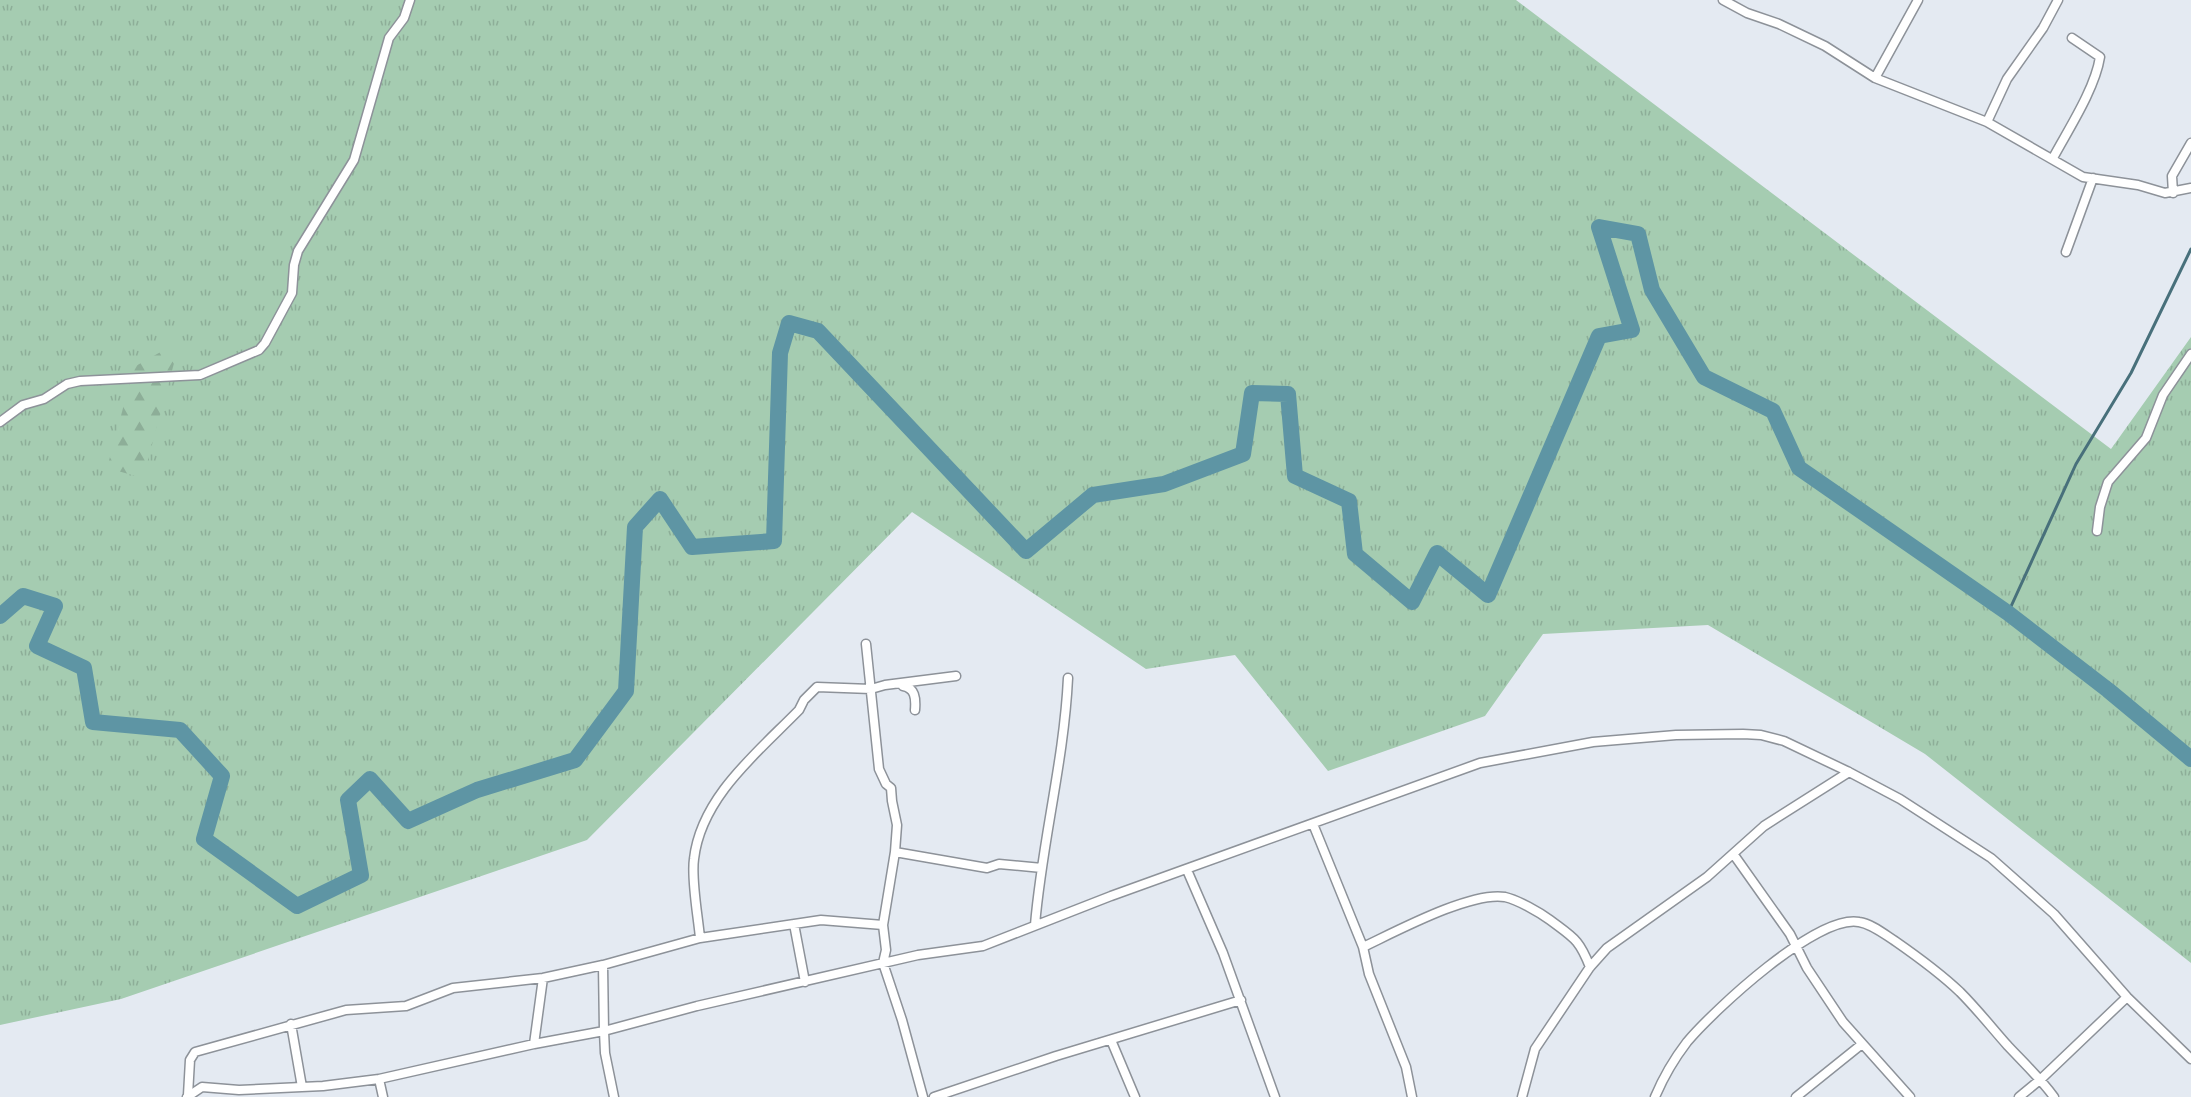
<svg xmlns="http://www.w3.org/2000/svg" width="2191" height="1097" font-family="Karla,sans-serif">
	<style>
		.grass { fill: url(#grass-tufts) }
		.forest { fill: url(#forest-firs) }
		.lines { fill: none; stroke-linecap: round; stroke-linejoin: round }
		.stream { stroke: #48707b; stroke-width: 3 }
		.river { stroke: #5e95a4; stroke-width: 16 }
		.minor-casing { stroke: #8d9299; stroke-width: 11 }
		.minor { stroke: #fff; stroke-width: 8 }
	</style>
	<defs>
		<pattern id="grass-tufts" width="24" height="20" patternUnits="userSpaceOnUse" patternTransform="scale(1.5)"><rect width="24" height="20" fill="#a5ccb1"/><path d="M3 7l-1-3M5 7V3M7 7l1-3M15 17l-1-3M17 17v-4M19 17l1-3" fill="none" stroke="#8dae98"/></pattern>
		<pattern id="forest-firs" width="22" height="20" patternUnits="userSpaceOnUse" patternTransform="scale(1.5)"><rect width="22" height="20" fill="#a5ccb1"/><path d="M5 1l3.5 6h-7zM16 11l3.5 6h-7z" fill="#8dae98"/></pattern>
	</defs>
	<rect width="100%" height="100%" fill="#e4eaf2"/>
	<!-- grass -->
	<path class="grass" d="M0,0H1516L2111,449L2191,337V963L1925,754L1708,625L1543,634L1485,716L1328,771L1235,655L1146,669L912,512L587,840L121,999L0,1025Z"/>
	<!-- forest -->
	<path class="forest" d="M180,341L143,478L107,468L134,367Z"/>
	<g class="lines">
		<!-- stream -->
		<path class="stream" d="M2008,613L2076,464L2131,373L2191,249"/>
		<!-- river -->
		<path class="river" d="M0,616L23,596L55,606L37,646L84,668L93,722L180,730L222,776L204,839L297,906L361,875L348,800L370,779L408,821L477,790L575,760L626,691L635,527L660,499L692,547L774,541L780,353L789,323L818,331L1026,551L1093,495L1164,484L1243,454L1252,393L1288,394L1295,476L1349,501L1355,554L1412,602L1437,553L1488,595L1599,336L1632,330L1599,227L1638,234L1652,290L1704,377L1773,411L1799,468L2008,613L2108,690L2191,759"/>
		<defs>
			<path id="minor" d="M1723,0L1747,13L1779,24L1825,46L1875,78L1987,122L2083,177L2138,185L2165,193L2191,188
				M1875,78L1918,0
				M1987,122L2007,79L2043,28L2058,0
				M2053,158C2068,130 2095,89 2100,57L2072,38
				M2173,193L2172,176L2191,143
				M2066,252L2093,178
				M0,422L23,405L44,399L67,384L80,381L200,375L259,350L265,343L292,293L294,265L298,251L354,160L389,38L404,18L410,0
				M2097,531L2100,507L2108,482L2146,438L2163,395L2191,354
				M866,644L879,769L886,784L891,788L892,801L897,825L895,852L883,925L886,950L883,963L902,1020L923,1097
				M903,686C915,688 916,698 915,710
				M1313,824L1363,947L1369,974L1406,1067L1412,1097
				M895,852L987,868L999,864L1042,868
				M1734,855L1790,934L1807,968L1843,1022L1910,1097
				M1187,870L1223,953L1275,1097
				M794,924L805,982
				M1035,925C1042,842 1064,761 1068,678
				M700,938C698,916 691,879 694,859C701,797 758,752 799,710L804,700L817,687L871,689L885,685L956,676
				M1363,947C1395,932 1471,891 1505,897C1518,900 1539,912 1550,920C1574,938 1579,939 1590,967
				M291,1024L302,1087
				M1111,1040L1135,1097
				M534,1044L543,978
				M379,1079L383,1097
				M188,1095L190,1060L195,1052L346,1010L406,1006L453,988L543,978L603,965L700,938L821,920L883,925
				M187,1097L202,1087L239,1090L323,1086L379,1079L534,1044L604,1031L603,965
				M614,1097L605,1053L604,1031L697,1006L918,955L983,946L1111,896L1480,763L1593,742L1676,735L1743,734L1761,735L1784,741L1849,772L1900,799L1991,858L2054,914L2127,997L2191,1059
				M934,1097L1056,1056L1241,1000
				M1522,1097L1535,1049L1590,967L1607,948L1707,877L1764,826L1849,772
				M1655,1097C1663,1078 1674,1059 1687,1042C1714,1010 1817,914 1859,922C1872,924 1884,934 1895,941C1918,957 1940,973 1960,992C1977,1009 1992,1028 2008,1046C2024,1063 2040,1078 2054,1097
				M1796,1097L1862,1044
				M2019,1097L2041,1079L2127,997"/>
		</defs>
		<!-- minor casing -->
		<use href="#minor" class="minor-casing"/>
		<!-- minor -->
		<use href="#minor" class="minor"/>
	</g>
</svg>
